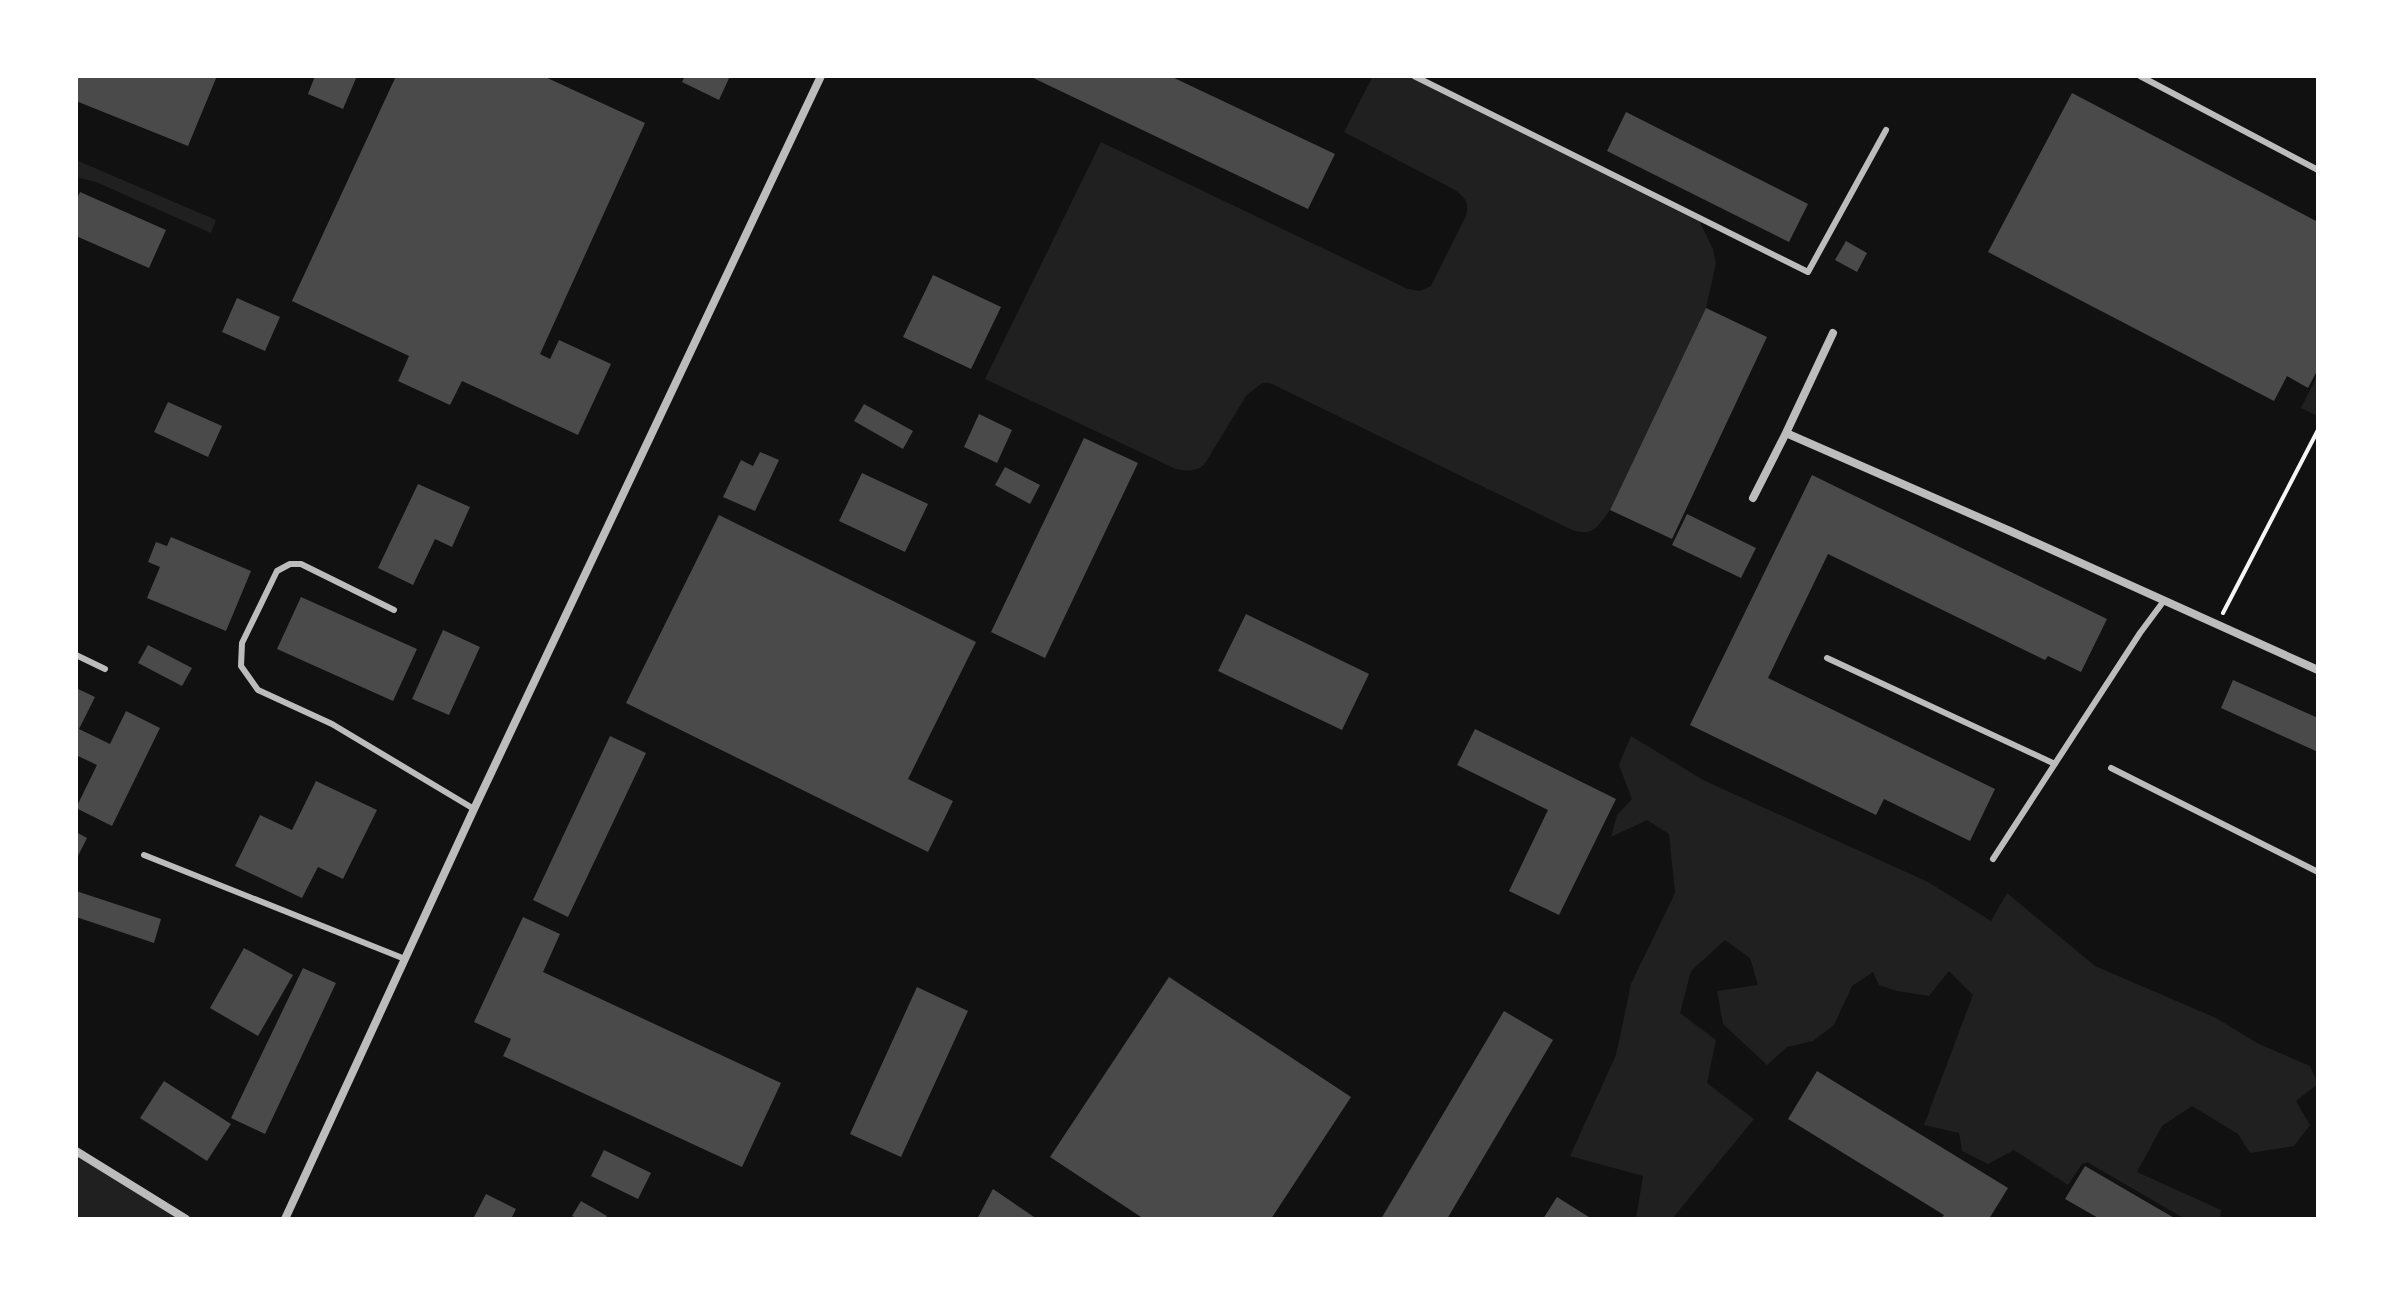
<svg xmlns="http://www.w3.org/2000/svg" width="2394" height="1295" font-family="Manrope,sans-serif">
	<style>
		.green { fill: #202020 }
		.building { fill: #4a4a4a }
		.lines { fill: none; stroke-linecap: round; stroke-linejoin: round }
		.path { stroke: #f5f5f5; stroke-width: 4 }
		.service { stroke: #bcbcbc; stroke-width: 6 }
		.minor { stroke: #bcbcbc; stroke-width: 8 }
	</style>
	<rect width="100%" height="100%" fill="#111"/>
	<!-- green -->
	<path class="green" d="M1373,76H1414L1697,216L1713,249L1716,263L1706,308L1610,510C1597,527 1593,538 1570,529L1270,383H1262L1246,396L1204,465C1195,472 1187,471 1176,469L985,379L1101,142L1408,289L1420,291L1431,286L1466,216C1469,203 1466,198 1455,190L1344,132Z
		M76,160L216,220L211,233L96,182L76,177Z
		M2318,374V416L2301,408Z
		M1631,736L1703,780L1928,882L1991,921L2007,893L2095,966L2216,1018L2259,1044L2310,1066L2318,1084L2296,1101L2310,1125L2294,1146L2250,1153L2238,1134L2192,1106L2162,1126L2137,1172L2221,1210L2220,1219H2185L2087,1162L2082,1164L2068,1185L2014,1150L1988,1164L1962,1151L1959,1133L1924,1125L1973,995L1949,971L1929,996L1897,991L1879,985L1873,972L1852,986L1834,1025L1813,1041L1787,1047L1767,1065L1723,1024L1717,991L1758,985L1750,958L1725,940L1691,971L1680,1013L1716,1040L1707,1083L1754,1119L1672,1219H1636L1643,1176L1570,1156L1616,1055L1631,984L1675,893L1669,834L1647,820L1611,837L1617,815L1632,799L1619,765Z
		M76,1151L186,1219H76Z"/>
	<!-- building -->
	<path class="building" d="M76,76H217L188,146L76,101Z
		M315,76H357L343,109L308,94Z
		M396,76H543L645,123L540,354L550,359L559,340L611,364L578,435L462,381L450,405L398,381L409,356L292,301Z
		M685,76H730L719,100L682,82Z
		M1029,76H1170L1335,154L1308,209Z
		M2072,93L2318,222V369L2308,388L2287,376L2274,401L1988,252Z
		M1626,112L1808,204L1789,242L1607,151Z
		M80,192L166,230L149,268L76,236V201Z
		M1846,241L1867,253L1857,272L1835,260Z
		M933,275L1001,307L971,369L903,337Z
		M237,298L280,317L265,351L222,332Z
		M1706,308L1767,337L1672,539L1610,510Z
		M168,402L222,426L208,457L154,432Z
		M864,404L913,431L903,449L854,421Z
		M979,414L1012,430L997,463L964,447Z
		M1084,438L1138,463L1045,658L991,632Z
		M760,452L779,460L755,511L723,497L741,460L753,466Z
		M1005,467L1040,485L1030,504L995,485Z
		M862,473L928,504L905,552L839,521Z
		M1812,475L2107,619L2081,672L2048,656L2045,660L1828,554L1768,678L1995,789L1970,841L1884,799L1876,815L1690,725Z
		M418,484L470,507L452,547L435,539L413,585L378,568Z
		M1687,514L1756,548L1741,578L1672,545Z
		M719,515L976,642L908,779L953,801L928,852L626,703Z
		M171,537L251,571L226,631L147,598L160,567L148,562L156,542L167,546Z
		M301,597L417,649L393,701L277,649Z
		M1246,614L1369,674L1342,730L1218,671Z
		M443,630L480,647L449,715L412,699Z
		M148,645L192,668L182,686L138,663Z
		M2233,680L2318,718V752L2221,708Z
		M76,688L95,697L79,729L110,744L126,711L160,728L112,826L76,808L97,765L76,755Z
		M1475,729L1616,799L1559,915L1509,891L1548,810L1457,765Z
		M610,736L646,753L568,917L533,900Z
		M316,781L377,810L343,879L318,867L302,898L235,866L260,815L292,830Z
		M76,832L87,838L76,860Z
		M76,891L161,919L154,943L76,917Z
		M523,917L560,934L543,972L781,1083L742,1167L503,1056L511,1039L474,1022Z
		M244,948L293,975L258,1036L210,1008Z
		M303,968L336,983L265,1134L231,1118Z
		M1169,977L1351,1097L1271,1219H1144L1050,1157Z
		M917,987L968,1011L901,1157L850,1134Z
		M1504,1011L1553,1040L1447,1219H1381Z
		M1817,1071L2008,1188L1989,1219H1941L1944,1215L1788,1119Z
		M164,1081L231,1124L207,1161L140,1118Z
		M604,1150L651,1173L638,1199L591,1176Z
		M2085,1166L2176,1219H2100L2065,1199Z
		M993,1189L1037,1219H977Z
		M486,1194L516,1209L511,1219H473Z
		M1557,1197L1592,1219H1543Z
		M581,1201L607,1216L605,1219H578L572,1216Z"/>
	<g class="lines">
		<!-- path -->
		<path class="path" d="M2223,613L2318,430"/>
		<!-- service -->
		<path class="service" d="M1414,76L1808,272L1886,130
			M2140,76L2318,170
			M394,610L301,564H290L277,571L242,643L241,666L258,690L332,724L474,809
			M76,655L105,669
			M1827,658L2055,764
			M2111,768L2318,872
			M144,855L405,959
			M1993,859L2140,633L2163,602"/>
		<!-- minor -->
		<path class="minor" d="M1786,433L1833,333
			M1753,498L1786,433L2010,531L2318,670
			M76,1151L186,1219
			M285,1219L474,809L821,76"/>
	</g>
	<!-- border -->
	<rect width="2394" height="1295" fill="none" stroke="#ffffff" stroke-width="156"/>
</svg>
